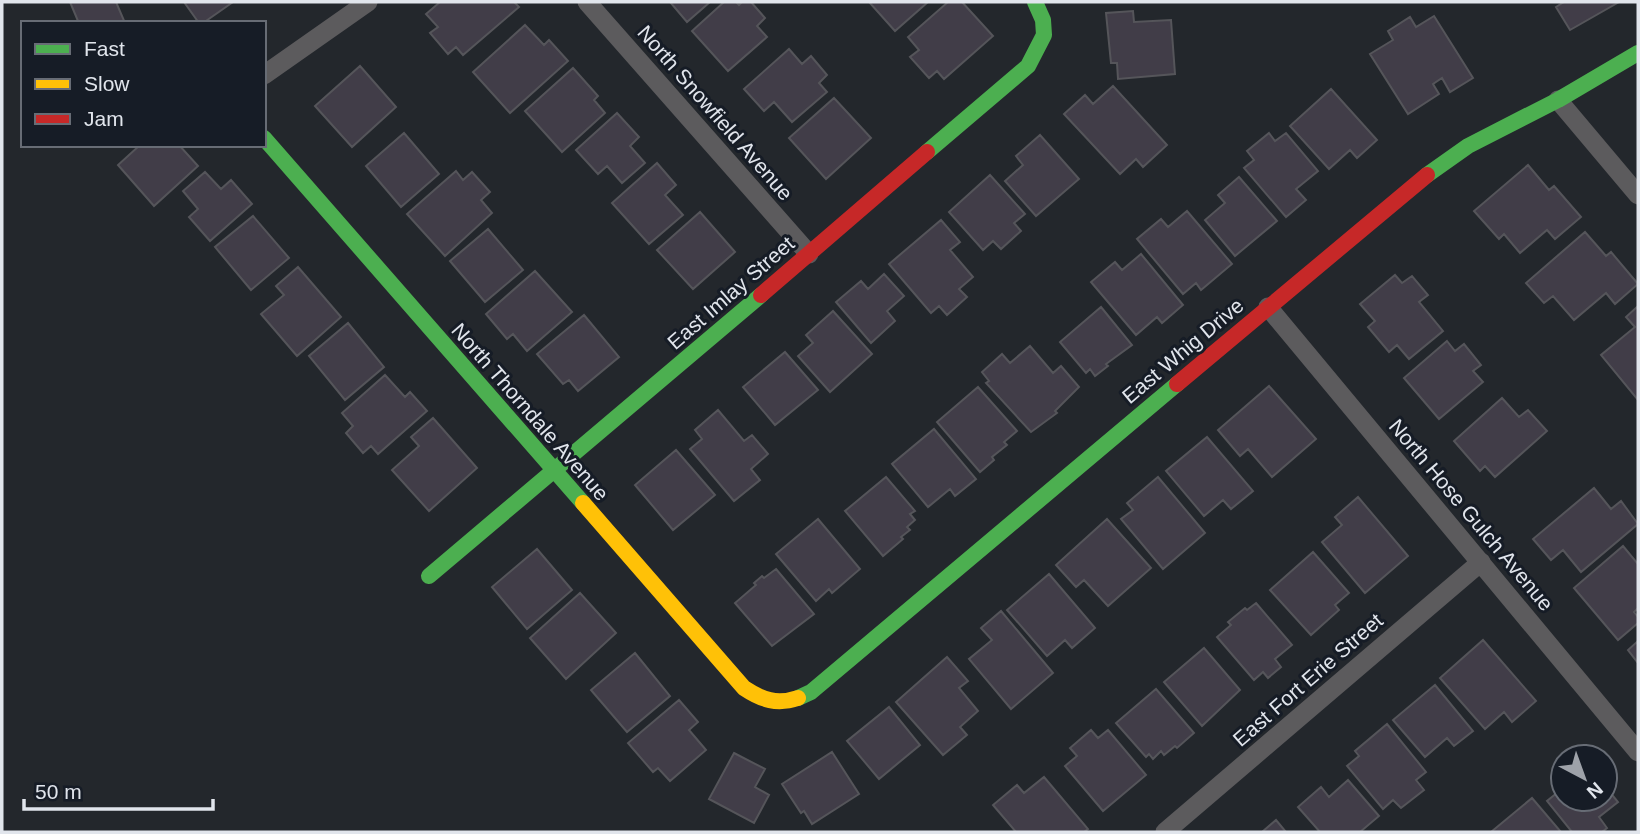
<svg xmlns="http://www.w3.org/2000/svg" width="1640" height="834" font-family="Arial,sans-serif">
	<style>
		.building { fill: #413d48; stroke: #55555a; stroke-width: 2 }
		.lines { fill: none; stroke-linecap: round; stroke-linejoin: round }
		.street { stroke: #5c5b5d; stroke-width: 19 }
		.fast { stroke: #4caf50; stroke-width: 16 }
		.slow { stroke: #ffc107; stroke-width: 16 }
		.jam { stroke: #c62828; stroke-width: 16 }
		.labels { text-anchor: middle; stroke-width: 6; stroke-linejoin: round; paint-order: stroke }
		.street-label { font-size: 21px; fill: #e1e5ec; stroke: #161c26 }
	</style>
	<rect width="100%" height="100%" fill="#23272c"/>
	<!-- building -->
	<path class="building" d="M70,2H117H116L125,23H75L78,21Z
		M184,2H233L203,23H199Z
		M440,2H514L519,7L463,55L456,47L448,54L430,33L438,27L426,14Z
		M670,2H710L687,22Z
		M724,2H736L739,5L742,2H751L765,18L757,26L767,37L728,71L692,31Z
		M869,2H928L895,31Z
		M948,2H962L993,36L944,79L937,71L929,78L910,57L919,50L908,37Z
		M1564,2H1619L1570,30L1556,7Z
		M1133,11L1134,22L1171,20L1175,74L1118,79L1117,63H1111L1106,13Z
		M1434,16L1473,78L1450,92L1442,78L1433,84L1439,94L1408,114L1370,54L1393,40L1388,31L1410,17L1416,27Z
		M525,25L544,45L549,40L568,61L510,113L473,72Z
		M789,49L802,64L811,56L827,75L819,83L827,92L792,122L774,102L764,111L744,89Z
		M360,66L396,107L352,147L315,106Z
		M573,68L598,96L594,100L605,113L562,152L525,111Z
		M1113,86L1167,145L1143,167L1136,159L1120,174L1064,114L1085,95L1093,104Z
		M1331,89L1377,140L1357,158L1350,150L1329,169L1290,126Z
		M834,98L871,138L826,179L789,138Z
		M617,113L639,137L630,146L645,163L622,183L607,166L598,174L576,150Z
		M404,133L439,174L401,207L366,166Z
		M1269,133L1275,141L1286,133L1318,171L1296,189L1306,200L1286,217L1244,168L1254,160L1247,151Z
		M1040,135L1079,179L1036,216L1005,181L1023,165L1016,156Z
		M140,145H179L198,166L154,206L118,165Z
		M657,163L676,185L665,195L683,215L649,244L612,203Z
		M1528,165L1549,190L1554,186L1581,217L1555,239L1547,230L1520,253L1504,234L1499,239L1474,211Z
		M456,171L463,180L472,172L490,192L481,200L492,213L445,256L407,214Z
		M205,172L221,189L231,180L252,204L210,241L189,217L198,209L183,191Z
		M990,175L1025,214L1014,223L1021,231L1001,249L993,241L983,250L949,212Z
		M1239,177L1277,221L1235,256L1205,220L1225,203L1218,195Z
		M1187,211L1232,264L1201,290L1196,283L1183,294L1137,239L1161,219L1168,227Z
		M700,212L735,252L693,289L657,250Z
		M253,216L289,258L251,290L215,247Z
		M941,220L960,242L950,250L973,277L959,289L967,297L947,315L939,306L931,313L889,264Z
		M488,229L523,270L485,302L450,261Z
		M1585,232L1606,256L1611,252L1638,284L1615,304L1606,293L1574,320L1553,296L1544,303L1526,283Z
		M1141,254L1183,305L1162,323L1157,317L1136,335L1091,282L1115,262L1122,270Z
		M298,267L341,317L297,356L261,314L284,295L276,286Z
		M535,271L572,312L527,351L513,334L507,339L486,314Z
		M884,274L904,296L887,311L895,321L871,343L836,302L861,281L868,289Z
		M1395,275L1402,283L1412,276L1428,295L1419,302L1443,331L1409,359L1397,345L1389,352L1368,327L1375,321L1360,304Z
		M1638,306V400L1601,355L1635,327L1626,317Z
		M1101,307L1132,345L1106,364L1108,366L1095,376L1090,369L1086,373L1060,342Z
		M833,311L872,354L830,392L798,356L813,343L806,335Z
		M584,315L619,357L578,391L569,380L563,384L537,354Z
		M348,323L384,367L345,400L309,356Z
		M1447,341L1455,351L1464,344L1481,365L1473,371L1483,382L1439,419L1404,378Z
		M1030,346L1053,373L1061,366L1079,387L1055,411L1057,413L1031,432L986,383L989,381L982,372L1002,354L1010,363Z
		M785,352L818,390L775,425L743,387Z
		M385,375L405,397L410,392L427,411L378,454L371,446L363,453L346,433L353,426L342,413Z
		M1269,386L1316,439L1272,477L1248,449L1240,456L1218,430Z
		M978,387L1017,431L1004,442L1007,445L992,457L994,460L980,472L937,422Z
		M1502,398L1519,417L1528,410L1547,431L1495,477L1485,466L1480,471L1454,441Z
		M718,410L744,441L752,435L768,454L751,469L760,480L734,501L690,449L702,439L695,430Z
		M433,418L477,468L429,511L392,470L419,446L411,437Z
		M934,429L976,479L955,496L950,489L928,507L892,464Z
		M1207,437L1253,491L1231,509L1223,500L1204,516L1166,471Z
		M676,450L715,495L673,530L635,485Z
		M886,477L915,511L910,514L915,520L907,527L910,530L901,537L903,539L883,556L845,511Z
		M1158,477L1205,533L1163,569L1121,519L1133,510L1127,503Z
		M1594,488L1611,509L1621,501L1638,524L1581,572L1563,550L1551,560L1533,539Z
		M1358,497L1408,556L1365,593L1322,542L1342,525L1335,517Z
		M818,519L860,569L832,593L829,589L816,601L776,554Z
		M1107,519L1151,568L1108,606L1084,580L1076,587L1056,565Z
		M1623,546L1638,564V608L1634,612L1638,617V623L1618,640L1574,588Z
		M537,549L572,590L527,629L492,587Z
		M1313,552L1349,593L1335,605L1339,610L1311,635L1270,590Z
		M776,569L814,614L772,646L735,603L756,585L754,583L762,576L764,578Z
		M1049,574L1095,628L1072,648L1065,640L1047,656L1007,610Z
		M580,593L616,633L566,679L530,638Z
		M1256,603L1292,645L1275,659L1281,667L1268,678L1263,672L1254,680L1217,637L1231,625L1228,622L1245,608L1247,610Z
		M1001,611L1053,673L1011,709L969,659L992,640L981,628Z
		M1483,640L1536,701L1512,722L1504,712L1485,729L1440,678Z
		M1638,641V663L1628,650Z
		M1204,648L1240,690L1202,726L1164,682Z
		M635,653L670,696L627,732L591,690Z
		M947,657L968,681L959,688L978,711L960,727L967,735L943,755L896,702Z
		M1435,685L1473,731L1454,746L1447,738L1425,757L1393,720Z
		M1156,689L1194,733L1177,748L1175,746L1164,755L1161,751L1153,759L1149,754L1146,757L1116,723Z
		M679,700L698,722L689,730L706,750L670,781L658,768L653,772L628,743Z
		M889,707L920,745L879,779L847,741Z
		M1387,724L1426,772L1416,780L1424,790L1401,808L1393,800L1383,809L1347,766L1359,756L1355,751Z
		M1091,730L1098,738L1108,730L1146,775L1103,811L1065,766L1077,756L1070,748Z
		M832,752L859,794L812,824L804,811L801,813L782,784Z
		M734,753L765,769L755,787L769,795L754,823L709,799Z
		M1044,777L1088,829L1084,832H1016L993,805L1017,785L1024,793Z
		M1348,780L1379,816L1360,832H1320L1298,807L1321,787L1329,797Z
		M1605,786L1618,802L1599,817L1607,828L1602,832H1572L1547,801L1563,788V799H1605Z
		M1532,798L1561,832H1491Z
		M1276,820L1286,832H1262Z"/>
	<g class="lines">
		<!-- street -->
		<path class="street" d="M587,2L809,254
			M264,75L368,2
			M1558,100L1638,195
			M1268,307L1638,752
			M1165,832L1481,562"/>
		<!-- fast -->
		<path class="fast" d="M264,138L583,503
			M927,152L1028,66L1044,35L1043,20L1035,2
			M1427,175L1468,146L1558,100L1638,53
			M429,576L761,295
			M798,698L811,692L1177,384"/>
		<!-- slow -->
		<path class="slow" d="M583,503L744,688C762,700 777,705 798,698"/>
		<!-- jam -->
		<path class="jam" d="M761,295L927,152
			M1177,384L1427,175"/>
	</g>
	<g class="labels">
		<!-- street labels -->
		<g class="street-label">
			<text transform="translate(715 113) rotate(49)" y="7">North Snowfield Avenue</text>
			<text transform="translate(731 293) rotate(-41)" y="7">East Imlay Street</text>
			<text transform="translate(1183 351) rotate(-40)" y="7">East Whig Drive</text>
			<text transform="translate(530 412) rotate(49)" y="7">North Thorndale Avenue</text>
			<text transform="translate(1471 515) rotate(50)" y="7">North Hose Gulch Avenue</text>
			<text transform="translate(1308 680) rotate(-41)" y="7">East Fort Erie Street</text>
		</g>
	</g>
	<!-- border -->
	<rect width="1640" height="834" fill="none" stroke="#e1e5ec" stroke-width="7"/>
	<!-- legend -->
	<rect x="21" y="21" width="245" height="126" fill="#161c26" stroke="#676c75" stroke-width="2"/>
	<rect x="35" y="44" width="35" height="10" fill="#4caf50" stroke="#676c75" stroke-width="2"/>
	<text x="84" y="56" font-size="21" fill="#e1e5ec">Fast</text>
	<rect x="35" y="79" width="35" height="10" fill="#ffc107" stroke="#676c75" stroke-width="2"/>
	<text x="84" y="91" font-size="21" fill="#e1e5ec">Slow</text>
	<rect x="35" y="114" width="35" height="10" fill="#c62828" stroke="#676c75" stroke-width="2"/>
	<text x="84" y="126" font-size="21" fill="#e1e5ec">Jam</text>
	<!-- north arrow -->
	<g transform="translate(1584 778) rotate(139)"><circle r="33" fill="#161c26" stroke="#676c75" stroke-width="2"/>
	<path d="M0-5L12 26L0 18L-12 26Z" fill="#9ea2a9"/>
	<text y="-10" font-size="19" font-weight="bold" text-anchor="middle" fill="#e1e5ec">N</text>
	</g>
	<!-- scale -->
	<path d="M24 799v10h189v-10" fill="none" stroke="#e1e5ec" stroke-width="3.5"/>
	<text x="35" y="799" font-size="21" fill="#e1e5ec" stroke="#161c26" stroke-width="5" paint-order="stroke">50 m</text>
</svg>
